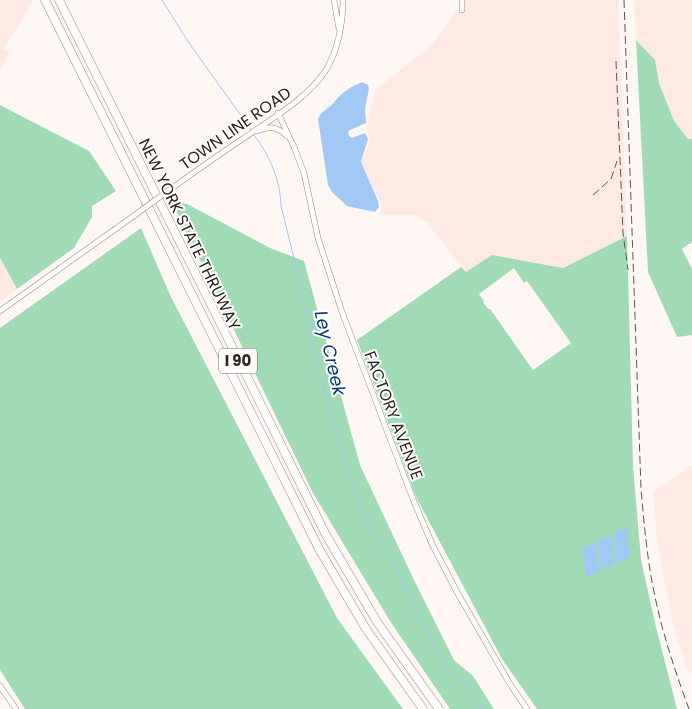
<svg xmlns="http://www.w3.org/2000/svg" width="692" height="709" font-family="Poppins,sans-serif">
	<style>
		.industrial { fill: #feeae3 }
		.green { fill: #a0dbb6; fill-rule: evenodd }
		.water { fill: #a2c8f6 }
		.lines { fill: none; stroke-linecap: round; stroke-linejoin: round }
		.stream { stroke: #a2c8f6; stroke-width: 1 }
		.minor-casing { stroke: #a18376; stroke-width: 6 }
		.highway-casing { stroke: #a18376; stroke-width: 9 }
		.minor { stroke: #fff; stroke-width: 5 }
		.highway { stroke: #fff; stroke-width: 8 }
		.rail { stroke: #5e534f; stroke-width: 1; stroke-dasharray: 8 4; stroke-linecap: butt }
		.minor-bridge-casing { stroke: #a18376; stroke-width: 6; stroke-linecap: butt }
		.minor-bridge { stroke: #fff; stroke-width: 5 }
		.labels { text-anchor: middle; stroke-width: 4; stroke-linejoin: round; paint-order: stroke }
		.shield { fill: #fff; stroke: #6c6460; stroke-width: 1 }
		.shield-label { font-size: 15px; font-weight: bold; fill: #2d211c }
		.street-label { font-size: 16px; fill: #2d211c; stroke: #fff }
		.water-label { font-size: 18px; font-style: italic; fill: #09396c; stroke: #fff }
	</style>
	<rect width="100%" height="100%" fill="#fef7f4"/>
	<!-- industrial -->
	<path class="industrial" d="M0,0H33V2L4,49L10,52L0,70Z
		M464,0H618L627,236L563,268L492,255L466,272L428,224L415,215H380L382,206L361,163L369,143L367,126L375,90L432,45Z
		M635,0H692V139H688L674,121L659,83L655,60L636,40Z
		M0,258L17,289L0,302Z
		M692,465V673L688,671L674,628L668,599L657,541L653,492Z"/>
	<!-- green -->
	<path class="green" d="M636,40L655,60L659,83L674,121L688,139H692V242L682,249L692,269V335L677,337L648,272Z
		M0,105L89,151L116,191L92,206V217L74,248L17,289L0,258Z
		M172,202L187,204L270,248L304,261L360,465L414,580L454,660L473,676L494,709H450L390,621L313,493Z
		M141,228L171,297L337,618L403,709H25L0,670V328Z
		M627,236L633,466L641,560L656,627L677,709H537L502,659L416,497L357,340L461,267L466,272L492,255L563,268ZM514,268L524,283L527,281L571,343L533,370L490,309H488L483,302L484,301L479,294Z"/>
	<!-- water -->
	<path class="water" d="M362,82L368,85L369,89L365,108L366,123L350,130L348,132L349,136L352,138L365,133L368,139L361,162L378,201L379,207L375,212L347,206L332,192L328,185L318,119C321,110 330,109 335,101C343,92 350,87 362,82Z
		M627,527L630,557L616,563L614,533Z
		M611,535L614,564L601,569L598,541Z
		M596,542L599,571L586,577L583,548Z"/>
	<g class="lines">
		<!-- stream -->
		<path class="stream" d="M162,0L189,43L252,131
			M254,135C270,156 280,179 281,206L310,323L311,342L349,473L370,526L392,558L414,608L448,671L468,686L481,709"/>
		<defs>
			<path id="minor" d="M334,0L339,29
				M462,10V0
				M278,113L294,147L304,173L318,238L342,312L413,499L432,544L458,594L510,684L527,709
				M257,131C270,126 277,126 287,136
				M168,191C193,173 218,155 244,138C271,119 308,98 326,70C338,50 343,23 343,0
				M0,311L135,215
				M0,686L16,709"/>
			<path id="highway" d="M45,0L319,549L366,629L423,709
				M59,0L326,535L377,622L439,709"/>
		</defs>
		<!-- minor casing -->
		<use href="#minor" class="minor-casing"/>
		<!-- highway casing -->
		<use href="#highway" class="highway-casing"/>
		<!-- minor -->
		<use href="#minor" class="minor"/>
		<!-- highway -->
		<use href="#highway" class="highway"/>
		<!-- rail -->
		<path class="rail" d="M624,0L641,489C644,523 647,558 654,592C662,632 675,671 689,709
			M616,61L623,233L628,270
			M593,195L611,179L617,161"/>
		<defs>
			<path id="minor-bridge" d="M135,215L168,191"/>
		</defs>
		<!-- minor-bridge casing -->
		<use href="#minor-bridge" class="minor-bridge-casing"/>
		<!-- minor-bridge -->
		<use href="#minor-bridge" class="minor-bridge"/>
	</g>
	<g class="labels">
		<!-- shield labels -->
		<rect class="shield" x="219" y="348.5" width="38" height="25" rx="4"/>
		<g class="shield-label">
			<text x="238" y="366">I 90</text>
		</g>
		<!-- street labels -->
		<g class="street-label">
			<text transform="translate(235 128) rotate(-35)" y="6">TOWN LINE ROAD</text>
			<text transform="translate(190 234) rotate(64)" y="6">NEW YORK STATE THRUWAY</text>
			<text transform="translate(394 415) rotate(69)" y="6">FACTORY AVENUE</text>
		</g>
		<!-- water labels -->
		<g class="water-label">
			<text transform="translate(330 353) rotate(77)" y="6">Ley Creek</text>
		</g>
	</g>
</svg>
